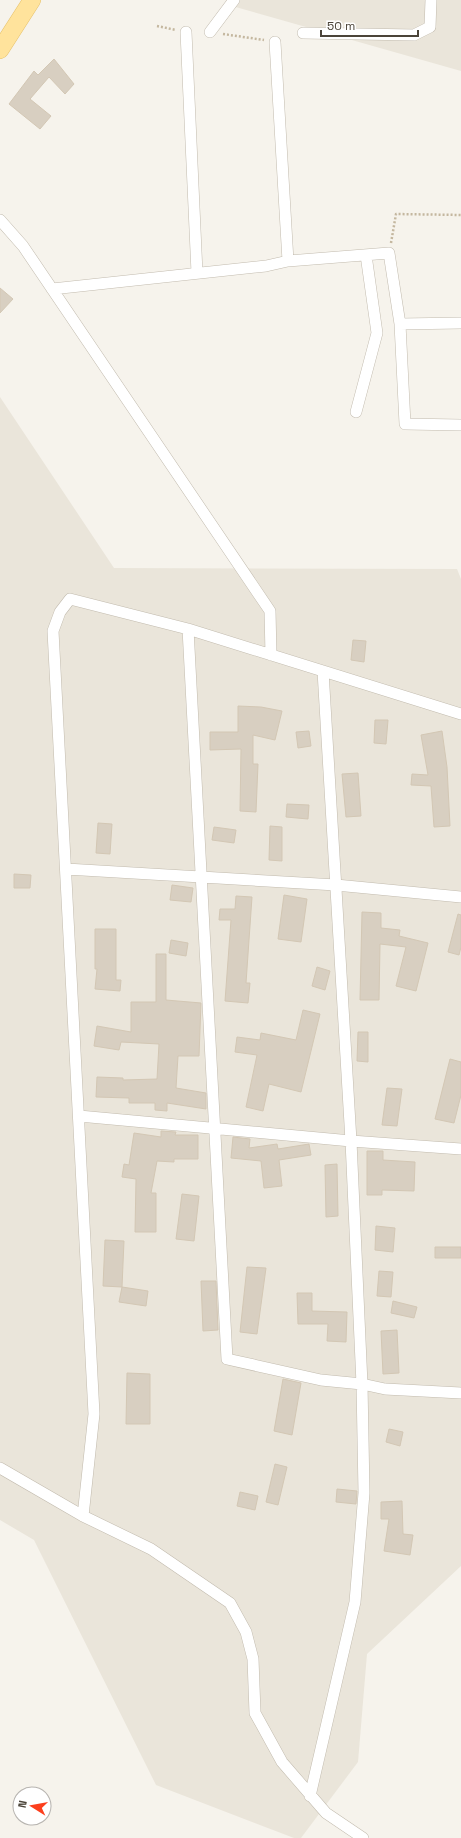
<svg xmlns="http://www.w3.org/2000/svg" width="461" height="1838" font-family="'Space Grotesk',sans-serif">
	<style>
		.residential { fill: #eae5da }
		.building { fill: #d8cfc1; stroke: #d3c7b4 }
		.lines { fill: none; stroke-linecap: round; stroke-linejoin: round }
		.street-casing { stroke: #c2bbae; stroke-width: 12 }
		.primary-casing { stroke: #e6c16a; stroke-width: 18 }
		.path { stroke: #c4b79f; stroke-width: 2.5; stroke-dasharray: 2 2; stroke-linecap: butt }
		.street { stroke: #fff; stroke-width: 11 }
		.primary { stroke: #ffe39c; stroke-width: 17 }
	</style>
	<rect width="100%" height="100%" fill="#f6f3ec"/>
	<!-- residential -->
	<path class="residential" d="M232,0H461V71L232,6Z
		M0,397L114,568L457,569L461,579V1566L367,1654L358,1762L301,1838H294L156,1785L34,1540L0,1520Z"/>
	<!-- building -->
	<path class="building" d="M54,59L74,84L65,94L49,77L30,99L51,116L40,129L9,104L34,71L38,75Z
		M0,288L13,299L0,313Z
		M353,640L366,641L364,662L351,660Z
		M238,706L261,707L282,711L275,740L253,735V764H258L256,812L240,811L241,749L210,750V732H238Z
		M375,720H388L386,744L374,743Z
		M309,731L311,746L298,748L296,732Z
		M442,731L447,767L450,826L434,827L431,786L411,785L412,774L428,775L421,735Z
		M358,773L361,816L346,817L342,774Z
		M287,804L309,805L308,819L286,817Z
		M98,823L112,824L110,854L96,853Z
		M270,826L282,827V861L269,860Z
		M214,827L236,830L234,843L212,840Z
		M14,874L31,875L30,888H14Z
		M172,885L193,888L191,902L170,900Z
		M284,895L307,899L301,942L278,939Z
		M236,896L252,897L246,983H250L248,1003L225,1001L231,920H219L220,909H235Z
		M362,912L381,913V928L400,930L399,936L428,943L416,991L396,986L406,947L380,944L379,1000H360Z
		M458,914L461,915V947L459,955L448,952Z
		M95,929H116V980H121L120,991L95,989L97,969H95Z
		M171,940L188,943L186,956L169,953Z
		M156,954H166V1000L201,1003L199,1056H178L176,1088L206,1093V1109L167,1103V1111L155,1110V1103H129V1098L96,1097L97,1077L123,1078V1080L157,1079L159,1044L121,1042L119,1050L94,1046L97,1026L131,1032V1002H156Z
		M317,967L330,971L325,990L312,986Z
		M303,1010L320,1014L301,1092L269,1084L263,1111L246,1107L257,1055L235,1052L237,1037L260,1040L261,1033L296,1040Z
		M358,1032H368V1062L357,1061Z
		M450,1059L461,1062V1095L454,1123L435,1119Z
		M387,1088L402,1089L397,1126L382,1125Z
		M161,1131L176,1132L175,1135H198V1159H174V1162L157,1161L151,1193H156V1232H135L136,1179L122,1177L124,1164L129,1165L134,1133L161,1137Z
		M233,1137L250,1139L249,1148L277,1144L278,1149L309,1144L311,1155L279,1160L282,1186L264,1188L261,1161L231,1158Z
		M367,1151H383V1160L415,1162L414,1191L382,1190V1195H367Z
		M337,1164L338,1216L326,1217L325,1165Z
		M182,1194L199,1196L194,1241L176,1239Z
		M376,1226L395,1228L393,1252L375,1250Z
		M105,1240L124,1241L122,1287L103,1286Z
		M435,1247H461V1258H435Z
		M247,1267L266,1268L257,1334L240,1332Z
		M379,1271L393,1272L391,1297L377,1296Z
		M201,1281H216L218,1330L203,1331Z
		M122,1287L148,1291L146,1306L119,1302Z
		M297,1293H312V1311L347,1312L346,1342L327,1341L328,1324H298Z
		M393,1301L417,1307L414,1318L391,1313Z
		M397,1330L399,1373L383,1374L381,1331Z
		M127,1373L150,1374V1424H126Z
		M283,1379L301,1383L292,1435L274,1431Z
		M389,1429L403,1432L400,1446L386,1442Z
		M275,1464L287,1467L278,1505L266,1502Z
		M337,1489L357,1491L356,1504L336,1502Z
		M240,1492L258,1496L255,1510L237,1506Z
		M402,1501L403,1534L413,1535L410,1555L384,1551L389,1519H381V1502Z"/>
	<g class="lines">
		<defs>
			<path id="street" d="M186,32L197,273
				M210,32L234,0
				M303,33L414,35L430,27L431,0
				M275,42L288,261
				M0,220L23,246L270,611L271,655
				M52,289L266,266L288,261L389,253L400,324L405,424L461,425
				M400,324L461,323
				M356,412L377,333L366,255
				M188,629L227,1359L321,1380L362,1384L385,1389L461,1393
				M66,869L336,885L461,897
				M79,1116L351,1141L461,1149
				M0,1468L83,1516L151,1549L230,1603L246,1632L253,1659L255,1713L282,1762L326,1813L363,1838
				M83,1516L94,1414L53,631L60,612L70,599L188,629L461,714
				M310,1796L355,1602L364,1493L362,1384L351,1141L323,671"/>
			<path id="primary" d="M0,50L32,0"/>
		</defs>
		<!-- street casing -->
		<use href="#street" class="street-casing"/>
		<!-- primary casing -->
		<use href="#primary" class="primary-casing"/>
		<!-- path -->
		<path class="path" d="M157,26L176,30
			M223,34L264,40
			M391,243L396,214L461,215"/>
		<!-- street -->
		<use href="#street" class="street"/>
		<!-- primary -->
		<use href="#primary" class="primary"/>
	</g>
	<!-- north arrow -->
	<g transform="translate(32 1806) rotate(281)"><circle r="19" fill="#ffffff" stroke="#b7b4b0"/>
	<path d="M0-3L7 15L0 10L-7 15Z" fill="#fc3f1d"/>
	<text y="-6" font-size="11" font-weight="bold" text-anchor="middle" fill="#4b4439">N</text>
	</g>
	<!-- scale -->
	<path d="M321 30v6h97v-6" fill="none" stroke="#4b4439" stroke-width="2"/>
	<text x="327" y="30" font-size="12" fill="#4b4439" stroke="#ffffff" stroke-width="3" paint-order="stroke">50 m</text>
</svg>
